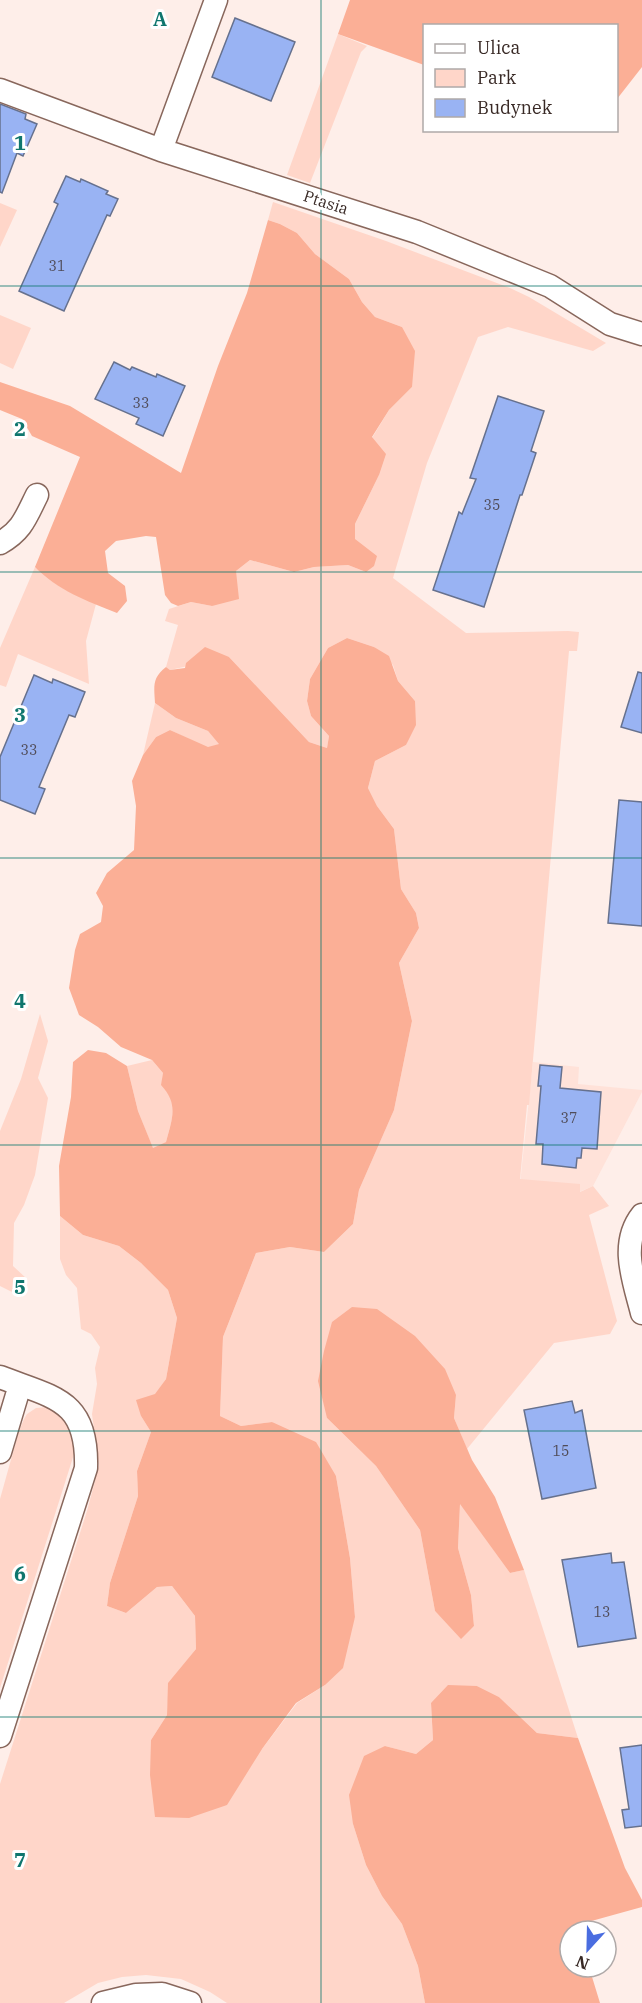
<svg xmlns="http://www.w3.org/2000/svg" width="642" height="2003" font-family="'IBM Plex Serif',serif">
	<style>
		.built { fill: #ffe2d9 }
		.green { fill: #ffd6c9 }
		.forest { fill: #fbaf96 }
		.building { fill: #99b3f3; stroke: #66718e; stroke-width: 1.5 }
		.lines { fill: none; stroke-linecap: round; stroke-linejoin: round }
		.minor-casing { stroke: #88675c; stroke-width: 25 }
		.minor { stroke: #fff; stroke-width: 22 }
		.grid { fill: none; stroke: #0f766e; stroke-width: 1.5; stroke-opacity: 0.55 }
		.labels { text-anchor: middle; stroke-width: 6; stroke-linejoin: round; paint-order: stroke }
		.number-label { font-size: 14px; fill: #504c58 }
		.street-label { font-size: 16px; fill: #382925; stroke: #fff }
		.grid-label { font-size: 20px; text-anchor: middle; font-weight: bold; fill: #0f766e; stroke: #fff; stroke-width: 6; stroke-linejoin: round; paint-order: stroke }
	</style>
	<rect width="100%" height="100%" fill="#feeee9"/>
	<!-- built -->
	<path class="built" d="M533,1062L579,1067L578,1084L642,1090V1092L593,1186L531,1213L517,1212Z"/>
	<!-- green -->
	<path class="green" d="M338,34L367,46L361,52L310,183L287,175Z
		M273,202L386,241L510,288L529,297L606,343L593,351L508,327L478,337L427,463L393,578L466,633L568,631L579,632L577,651H569L529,1105H527L520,1179L580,1184V1192L593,1186L609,1206L589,1215L617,1321L610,1334L554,1343L467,1449L454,1418L456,1395L327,1418L376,1466L420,1530L435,1611L461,1638L474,1626L471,1595L458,1548L460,1503L510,1573L524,1570L578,1738L537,1733L499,1697L477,1686L431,1703L433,1740L416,1754L385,1746L353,1824L366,1865L382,1896L402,1924L418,1966L425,2003H227L210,1992L181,1979L146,1975L122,1977L98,1983L64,2003H0V1784L87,1511L99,1466L92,1414L97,1384L95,1368L100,1347L91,1334L81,1329L77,1288L66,1275L60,1259V1216L83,1235L119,1246L141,1263L168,1290L177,1318L166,1379L141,1416L151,1432L137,1471L138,1496L110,1583L107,1606L126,1613L157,1587L172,1586L195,1616L196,1649L169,1683L167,1715L151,1740L262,1749L297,1703L325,1685L355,1617L350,1558L336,1476L272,1422L241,1426L220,1416L223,1337L256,1253L290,1247L324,1252L353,1224L359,1190L394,1110L412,1021L399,963L419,928L416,913L401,889L394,829L377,806L368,788L375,761L406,745L415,701L398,681L393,665L374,647L347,638L328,648L310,679L307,701L311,716L329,736L327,748L309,742L229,657L170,670L166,667L178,625L165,621L169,609L191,602L212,606L236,571L250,560L294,572L314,567L348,565L366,572L354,539L355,524L379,475L372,438L389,410L412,387L402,327L375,317L362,302L349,279L315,254L297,233L280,224L268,220Z
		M0,203L17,210L0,247Z
		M0,315L31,328L13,369L0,363Z
		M35,567C52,585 73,594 96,604L86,641L89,684L18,654L6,687L0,685V648Z
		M155,703L176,718L208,731L220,744L208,748L170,730L156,737L143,755Z
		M40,1014L48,1041L38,1078L48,1098L35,1175L24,1205L14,1223L13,1266L26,1278L22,1297L0,1286V1131L21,1079Z
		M152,1060L163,1073L162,1085C179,1104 172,1119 166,1142L153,1149L138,1111L127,1066Z
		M47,1407L52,1408L72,1428L75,1451L0,1688V1499L19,1431L24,1419L27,1414L36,1408Z"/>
	<!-- forest -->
	<path class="forest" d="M350,0H642V67L617,99L616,26H424V65L338,34Z
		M268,220L280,224L297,233L315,254L349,279L362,302L375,317L402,327L415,351L412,387L389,410L372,437L386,454L379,475L355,524V539L377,556L374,566L366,572L348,565L314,567L294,572L250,560L236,571L239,599L212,606L191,602L178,606L171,603L165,595L156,537L146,536L116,541L105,551L108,573L125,586L127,601L117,613C87,601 57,590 35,567L80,457L32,436L22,419L0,410V382L70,406L181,473L218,366L247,293Z
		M347,638L374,647L389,656L398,681L415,701L416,725L406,745L375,761L368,788L377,806L394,829L401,889L416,913L419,928L399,963L412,1021L394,1110L359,1190L353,1224L324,1252L290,1247L256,1253L223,1337L220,1416L241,1426L272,1422L316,1442L336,1476L350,1558L355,1617L343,1668L325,1685L296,1703L262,1749L227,1805L189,1818L155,1817L150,1775L151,1740L167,1715L168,1683L196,1649L195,1616L172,1586L157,1587L126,1613L107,1606L110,1583L138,1496L137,1471L151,1432L141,1416L136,1400L155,1394L166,1379L177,1318L168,1290L141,1263L119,1246L83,1235L60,1216L59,1166L71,1097L73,1062L88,1050L106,1053L127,1066L138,1111L153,1148L166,1142C172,1119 179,1104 161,1085L163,1073L152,1060L121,1047L98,1027L79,1015L69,988L75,950L80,934L101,922L103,906L96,893L107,873L134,850L136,806L132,781L143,755L156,737L170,730L208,747L219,744L208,731L176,718L155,703C154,686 152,678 166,667L170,670L185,668L186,663L205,647L229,657L309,742L327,748L329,736L311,716L307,701L310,679L328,648Z
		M352,1307L377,1309L415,1336L445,1369L456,1395L454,1418L472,1460L495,1497L524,1570L510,1573L460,1504L458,1548L471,1595L474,1626L461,1639L435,1611L420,1530L376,1466L327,1418L318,1381L324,1351L332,1322Z
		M448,1685L477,1686L499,1697L537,1733L578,1738L625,1868L642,1900V1907L577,1925L578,1931H570V1967H589L600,2003H425L418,1966L402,1924L382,1896L366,1865L353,1824L349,1795L364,1756L385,1746L416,1754L433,1740L431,1703Z"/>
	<!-- building -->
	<path class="building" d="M235,18L295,42L271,101L212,77Z
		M0,104L26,114L25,119L37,124L23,156L17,153L2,193L0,192Z
		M66,176L80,182L81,179L108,191L106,194L118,199L110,216L107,215L64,311L19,291L58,204L54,202Z
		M114,362L130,370L132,367L156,377L157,374L185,386L163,436L136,424L139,418L95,399Z
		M498,396L544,411L531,451L536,453L522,495H520L484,607L433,590L459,512L462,514L476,479L470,478Z
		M638,672L642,673V733L621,727Z
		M34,675L52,683L53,679L85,692L75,717L69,715L39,787L45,789L35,814L0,800V757Z
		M619,800L642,802V926L608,923Z
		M540,1065L562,1067L560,1088L601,1092L597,1149L582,1148L581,1158H577L576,1168L542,1164L543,1144H536L541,1086H538Z
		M572,1401L575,1413L582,1410L596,1488L542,1499L524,1410Z
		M611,1553L612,1563L624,1562L636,1638L578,1647L562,1560Z
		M642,1745V1826L625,1828L622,1810L629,1809L620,1748Z"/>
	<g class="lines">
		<defs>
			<path id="minor" d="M0,90L161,150L417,232L550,286L610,324L642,334
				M161,150L216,0
				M0,543C22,531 26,517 37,495
				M642,1215C619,1244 634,1281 642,1313
				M0,1377C54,1398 88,1399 86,1468L0,1736
				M0,1452L20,1385
				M103,2003L136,1995L162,1994L190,2003"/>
		</defs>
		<!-- minor casing -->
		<use href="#minor" class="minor-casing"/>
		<!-- minor -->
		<use href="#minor" class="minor"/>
	</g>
	<!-- grid -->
	<path class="grid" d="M321,0V2003M0,286H642M0,572H642M0,858H642M0,1145H642M0,1431H642M0,1717H642"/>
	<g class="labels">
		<!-- number labels -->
		<g class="number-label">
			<text x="57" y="271">31</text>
			<text x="141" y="408">33</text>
			<text x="492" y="510">35</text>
			<text x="29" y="755">33</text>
			<text x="569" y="1123">37</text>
			<text x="561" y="1456">15</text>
			<text x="602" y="1617">13</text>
		</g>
		<!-- street labels -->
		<g class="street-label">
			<text transform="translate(326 202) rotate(18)" y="6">Ptasia</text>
		</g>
	</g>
	<g class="grid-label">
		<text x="160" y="26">A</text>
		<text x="20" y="150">1</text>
		<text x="20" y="436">2</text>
		<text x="20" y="722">3</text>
		<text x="20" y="1008">4</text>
		<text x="20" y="1294">5</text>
		<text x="20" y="1581">6</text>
		<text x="20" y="1867">7</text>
	</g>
	<!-- legend -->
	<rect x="423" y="24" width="195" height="108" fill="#ffffff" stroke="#afa9a8" stroke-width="1.5"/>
	<rect x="435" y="44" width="30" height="9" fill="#ffffff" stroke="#afa9a8" stroke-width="1.5"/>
	<text x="477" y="54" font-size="18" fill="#382925">Ulica</text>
	<rect x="435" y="69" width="30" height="18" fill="#ffd6c9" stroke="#afa9a8" stroke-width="1.5"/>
	<text x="477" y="84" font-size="18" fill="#382925">Park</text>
	<rect x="435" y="99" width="30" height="18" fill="#99b3f3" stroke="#afa9a8" stroke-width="1.5"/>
	<text x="477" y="114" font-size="18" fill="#382925">Budynek</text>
	<!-- north arrow -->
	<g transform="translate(588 1949) rotate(202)"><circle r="28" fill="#ffffff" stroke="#afa9a8" stroke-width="1.5"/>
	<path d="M0-4.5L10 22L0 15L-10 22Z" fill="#4a6de0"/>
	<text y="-9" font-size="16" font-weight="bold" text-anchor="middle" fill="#382925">N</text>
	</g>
</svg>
